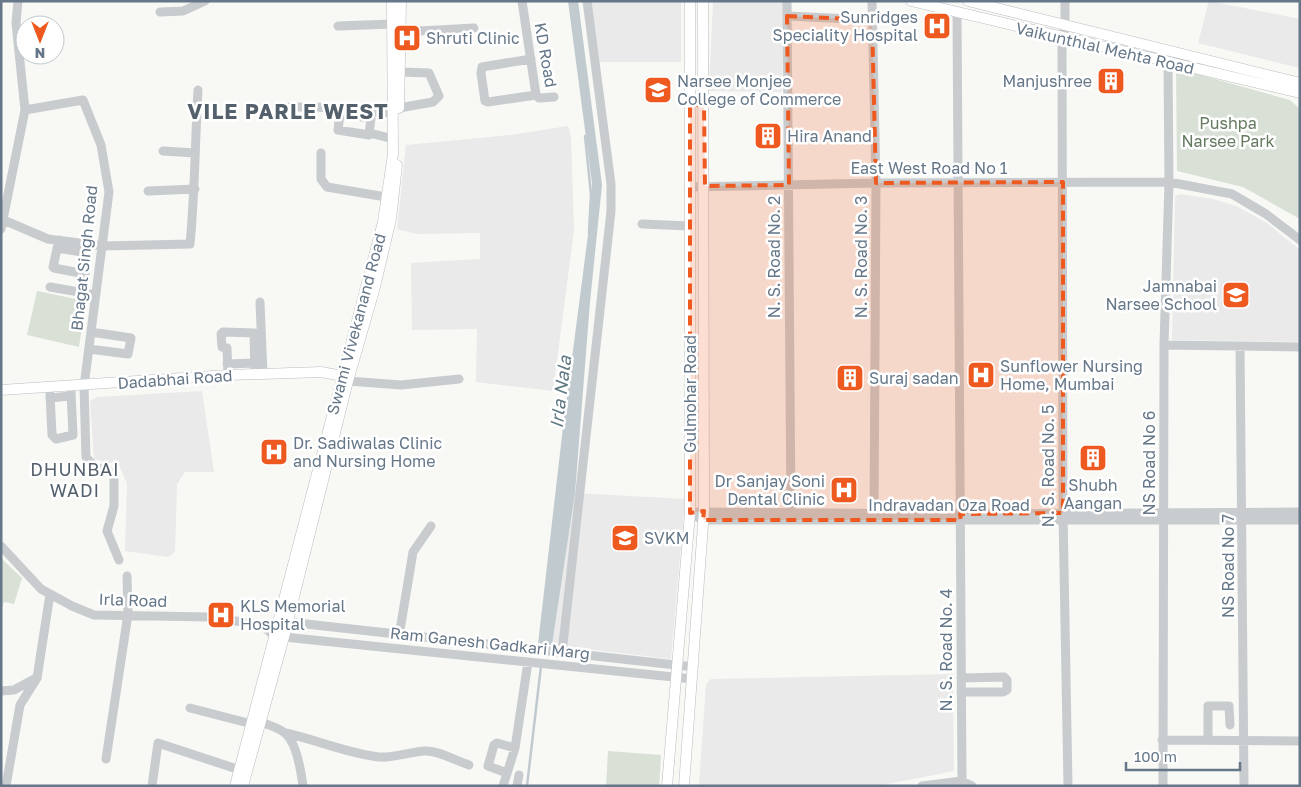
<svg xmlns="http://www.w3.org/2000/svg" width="1301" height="787" font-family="'Golos Text',sans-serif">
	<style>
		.built { fill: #e9eae9 }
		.green { fill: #d9e1d6 }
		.water { fill: #c0cacf }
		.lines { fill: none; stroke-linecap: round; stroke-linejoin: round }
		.stream { stroke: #c0cacf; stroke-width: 2.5 }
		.major-casing { stroke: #b9bdc1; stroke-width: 11 }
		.minor { stroke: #c8cccf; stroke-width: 9 }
		.major { stroke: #fff; stroke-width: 10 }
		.marked { fill: #ee5920; fill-opacity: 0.2; stroke: #ee5920; stroke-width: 4; stroke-dasharray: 10 6; stroke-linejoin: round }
		.labels { text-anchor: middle; stroke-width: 5; stroke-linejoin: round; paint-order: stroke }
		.poi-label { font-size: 16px; fill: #657788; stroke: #fff; text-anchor: start }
		.street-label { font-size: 16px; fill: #657788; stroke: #fff }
		.park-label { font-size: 16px; fill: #657a61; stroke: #fff }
		.water-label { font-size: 18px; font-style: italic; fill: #617983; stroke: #fff }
		.neighbourhood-label { font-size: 18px; letter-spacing: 1px; fill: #54616d; stroke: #fff }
		.district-label { font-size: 21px; font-weight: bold; letter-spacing: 1px; fill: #54616d; stroke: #fff }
	</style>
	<rect width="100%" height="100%" fill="#f8f8f5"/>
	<!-- built -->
	<path class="built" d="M591,1H681V62H599Z
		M713,1H784L782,92L709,91Z
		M1209,1L1300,19V68L1198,43Z
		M568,126L571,137L574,230L553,391L476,382L477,329L412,330L411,263L480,259V233L417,234L397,229L406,145L511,135Z
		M1180,194L1213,199L1236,206L1267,223L1300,250V342L1172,340L1175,196Z
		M202,391L214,472H185L177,484L175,552L168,557L125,551L127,484L119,465L94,459L90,401L97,397Z
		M575,493L685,499L671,659L552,645Z
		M953,674L954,771L877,786H699L706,684L711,679Z"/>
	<!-- green -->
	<path class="green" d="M1176,71L1197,74L1290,100L1300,109V219L1243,187L1177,171Z
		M37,291L86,301L79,347L27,335Z
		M1,558L22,578L14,604L4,602L1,611Z
		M608,751L661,755L659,786H606Z"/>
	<!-- water -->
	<path class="water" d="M568,1H578L602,185L590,302L575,493L552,645L538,644L563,427L591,212L592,183Z"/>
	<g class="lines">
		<!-- stream -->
		<path class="stream" d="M585,136L591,194L589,233
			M527,786L541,666"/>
		<defs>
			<path id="major" d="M911,1L1300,93
				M968,1L1300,83
				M399,108L401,1
				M1,390L228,375L321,372L348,377
				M235,786L383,222L393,154L392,1
				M243,786L284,637L348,381L375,287L391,219L397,165
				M667,786L690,513V1
				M684,786L704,511L703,1"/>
		</defs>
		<!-- major casing -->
		<use href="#major" class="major-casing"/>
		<!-- minor -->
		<path class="minor" d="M522,1L536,95L539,98L554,97
			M787,1L791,512
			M872,1L876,183L874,514
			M1065,1V26L1062,38L1063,513L1068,786
			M160,12L183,11L205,1
			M957,12L962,781
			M787,16L872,20
			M338,26L393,24
			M401,32L474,28
			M531,59L482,67L481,73L485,101L488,102L536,95
			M290,107H317L393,113
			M399,108L433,102L439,96L429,73L401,72
			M25,110L83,100L101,145L109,192L84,386L86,457L95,467L114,473V506L107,531L119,560
			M340,114L371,118L369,135L338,130Z
			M370,133L393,139
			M163,151L195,153
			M321,153V179L327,187L386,197
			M689,187L876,183L1169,182L1232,194L1266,214L1300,240
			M148,191L195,189
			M1,219L48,239L103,246L190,244C195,193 195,141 198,90
			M642,224L689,226
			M1,229L25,110L16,23L18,1
			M57,248L88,253L85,274L54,268L53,267L59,240
			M50,287L96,295
			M83,293L85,279
			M260,302L263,374
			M1164,345L1300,347
			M1240,346L1244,786
			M89,349L128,354L131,338L91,332
			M227,364L255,363
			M228,375L227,348L222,347L221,334L223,332L254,333L255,374
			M348,381L401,385L459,379
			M50,394L52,435L56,439L73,435L71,392
			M50,398L71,396
			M698,512L954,514
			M690,513L703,520H1300
			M970,514L1300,512
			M1,546L41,589L72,606L94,615L210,617L262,625L274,636L693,679
			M262,625L288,622L694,667
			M399,636L413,552L431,526
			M562,653L611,211V184L587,1
			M961,678L1004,677L1007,680V690L1003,692H961
			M1,691L14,690L36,678
			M190,708L252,724
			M261,722C268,725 280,728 286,734C297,744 301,771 303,786
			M286,733C317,740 346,753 379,757C394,758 409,752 425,751C438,750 456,761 469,765
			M1162,740L1300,741
			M1208,740V706H1229L1230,725
			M106,759L128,614L127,576
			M507,773L488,766L494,745L497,743L515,748
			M6,786L20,705L37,678L50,594
			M152,786L158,743L240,770
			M503,786L515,748L528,662
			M517,786L519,775
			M922,786L962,781L972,786
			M1163,786L1164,345L1169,182L1168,62L1170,52"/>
		<!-- major -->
		<use href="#major" class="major"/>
	</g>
	<!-- marked area -->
	<path class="marked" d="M787,16L872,20L876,183L1063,182V513L960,514L961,520H703L704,511L690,513V105H704L705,186L789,185Z"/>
	<!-- icons -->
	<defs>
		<symbol id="hospital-square" viewBox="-11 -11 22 22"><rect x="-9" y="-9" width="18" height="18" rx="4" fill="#ee5920" stroke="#fff"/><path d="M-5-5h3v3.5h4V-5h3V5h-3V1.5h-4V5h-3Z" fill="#fff"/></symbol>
		<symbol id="building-square" viewBox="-11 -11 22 22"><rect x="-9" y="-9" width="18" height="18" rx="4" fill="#ee5920" stroke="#fff"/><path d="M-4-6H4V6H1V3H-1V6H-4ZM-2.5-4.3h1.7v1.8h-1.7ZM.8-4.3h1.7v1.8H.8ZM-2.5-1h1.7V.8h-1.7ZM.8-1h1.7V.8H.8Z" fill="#fff"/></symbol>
		<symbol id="university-square" viewBox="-11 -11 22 22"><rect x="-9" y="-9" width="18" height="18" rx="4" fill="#ee5920" stroke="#fff"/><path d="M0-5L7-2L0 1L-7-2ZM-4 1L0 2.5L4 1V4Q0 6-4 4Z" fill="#fff"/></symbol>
		<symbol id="school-square" viewBox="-11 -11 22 22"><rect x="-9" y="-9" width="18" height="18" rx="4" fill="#ee5920" stroke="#fff"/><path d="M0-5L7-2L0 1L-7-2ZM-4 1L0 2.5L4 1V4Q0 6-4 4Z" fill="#fff"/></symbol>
	</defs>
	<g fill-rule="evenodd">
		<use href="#hospital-square" x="921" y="10" width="32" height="32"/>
		<use href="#hospital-square" x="391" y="22" width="32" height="32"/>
		<use href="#building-square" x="1095" y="65" width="32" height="32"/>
		<use href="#university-square" x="642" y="74" width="32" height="32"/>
		<use href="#building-square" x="752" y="120" width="32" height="32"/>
		<use href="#school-square" x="1220" y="279" width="32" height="32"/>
		<use href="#hospital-square" x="965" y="359" width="32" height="32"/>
		<use href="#building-square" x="834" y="362" width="32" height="32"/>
		<use href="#hospital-square" x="258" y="436" width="32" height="32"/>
		<use href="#building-square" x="1077" y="442" width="32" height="32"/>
		<use href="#hospital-square" x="828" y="474" width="32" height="32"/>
		<use href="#university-square" x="609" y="522" width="32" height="32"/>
		<use href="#hospital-square" x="205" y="599" width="32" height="32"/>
	</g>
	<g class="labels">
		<!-- poi labels -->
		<g class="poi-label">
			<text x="918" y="23" text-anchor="end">Sunridges<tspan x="918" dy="18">Speciality Hospital</tspan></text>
			<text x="426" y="44">Shruti Clinic</text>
			<text x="677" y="87">Narsee Monjee<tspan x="677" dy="18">College of Commerce</tspan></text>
			<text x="1092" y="87" text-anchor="end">Manjushree</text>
			<text x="787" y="142">Hira Anand</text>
			<text x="1217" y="292" text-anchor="end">Jamnabai<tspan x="1217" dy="18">Narsee School</tspan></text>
			<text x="1000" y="372">Sunflower Nursing<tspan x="1000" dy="18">Home, Mumbai</tspan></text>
			<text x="869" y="384">Suraj sadan</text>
			<text x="293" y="449">Dr. Sadiwalas Clinic<tspan x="293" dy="18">and Nursing Home</tspan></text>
			<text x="825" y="487" text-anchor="end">Dr Sanjay Soni<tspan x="825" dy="18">Dental Clinic</tspan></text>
			<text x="1093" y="491" text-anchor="middle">Shubh<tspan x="1093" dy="18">Aangan</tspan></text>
			<text x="644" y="544">SVKM</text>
			<text x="240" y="612">KLS Memorial<tspan x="240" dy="18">Hospital</tspan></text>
		</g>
		<!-- street labels -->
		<g class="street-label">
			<text transform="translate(1105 48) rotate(13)" y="6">Vaikunthlal Mehta Road</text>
			<text transform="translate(546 55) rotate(80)" y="6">KD Road</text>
			<text x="929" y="174">East West Road No 1</text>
			<text transform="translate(774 257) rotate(-90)" y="6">N. S. Road No. 2</text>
			<text transform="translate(861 257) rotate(-90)" y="6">N. S. Road No. 3</text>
			<text transform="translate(84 258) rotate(-84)" y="6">Bhagat Singh Road</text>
			<text transform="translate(356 324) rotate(-75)" y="6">Swami Vivekanand Road</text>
			<text transform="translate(175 379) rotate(-4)" y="6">Dadabhai Road</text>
			<text transform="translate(690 394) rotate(-90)" y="6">Gulmohar Road</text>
			<text transform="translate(1149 463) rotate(-90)" y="6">NS Road No 6</text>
			<text transform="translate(1048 466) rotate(-90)" y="6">N. S. Road No. 5</text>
			<text x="949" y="511">Indravadan Oza Road</text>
			<text transform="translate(1228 566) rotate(-90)" y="6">NS Road No 7</text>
			<text transform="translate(133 600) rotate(2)" y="6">Irla Road</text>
			<text transform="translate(490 643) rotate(6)" y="6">Ram Ganesh Gadkari Marg</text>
			<text transform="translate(946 650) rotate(-90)" y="6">N. S. Road No. 4</text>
		</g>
		<!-- park labels -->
		<g class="park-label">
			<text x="1228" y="129">Pushpa<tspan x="1228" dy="18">Narsee Park</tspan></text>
		</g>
		<!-- water labels -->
		<g class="water-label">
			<text transform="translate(561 392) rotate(-83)" y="6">Irla Nala</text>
		</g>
		<!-- neighbourhood labels -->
		<g class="neighbourhood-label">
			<text x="75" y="476">DHUNBAI<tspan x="75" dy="21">WADI</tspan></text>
		</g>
		<!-- district labels -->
		<g class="district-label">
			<text x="288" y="119">VILE PARLE WEST</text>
		</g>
	</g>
	<!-- border -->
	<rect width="1301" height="787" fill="none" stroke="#657788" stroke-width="5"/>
	<!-- north arrow -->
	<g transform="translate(40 40) rotate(180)"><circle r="24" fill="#ffffff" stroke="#c1c9cf"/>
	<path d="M0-4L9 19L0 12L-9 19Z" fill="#ee5920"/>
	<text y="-8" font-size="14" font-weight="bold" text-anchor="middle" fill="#657788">N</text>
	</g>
	<!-- scale -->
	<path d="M1126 762v8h114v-8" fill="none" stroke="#657788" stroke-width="2.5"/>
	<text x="1134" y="762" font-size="15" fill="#657788" stroke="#ffffff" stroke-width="4" paint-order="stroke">100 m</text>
</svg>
